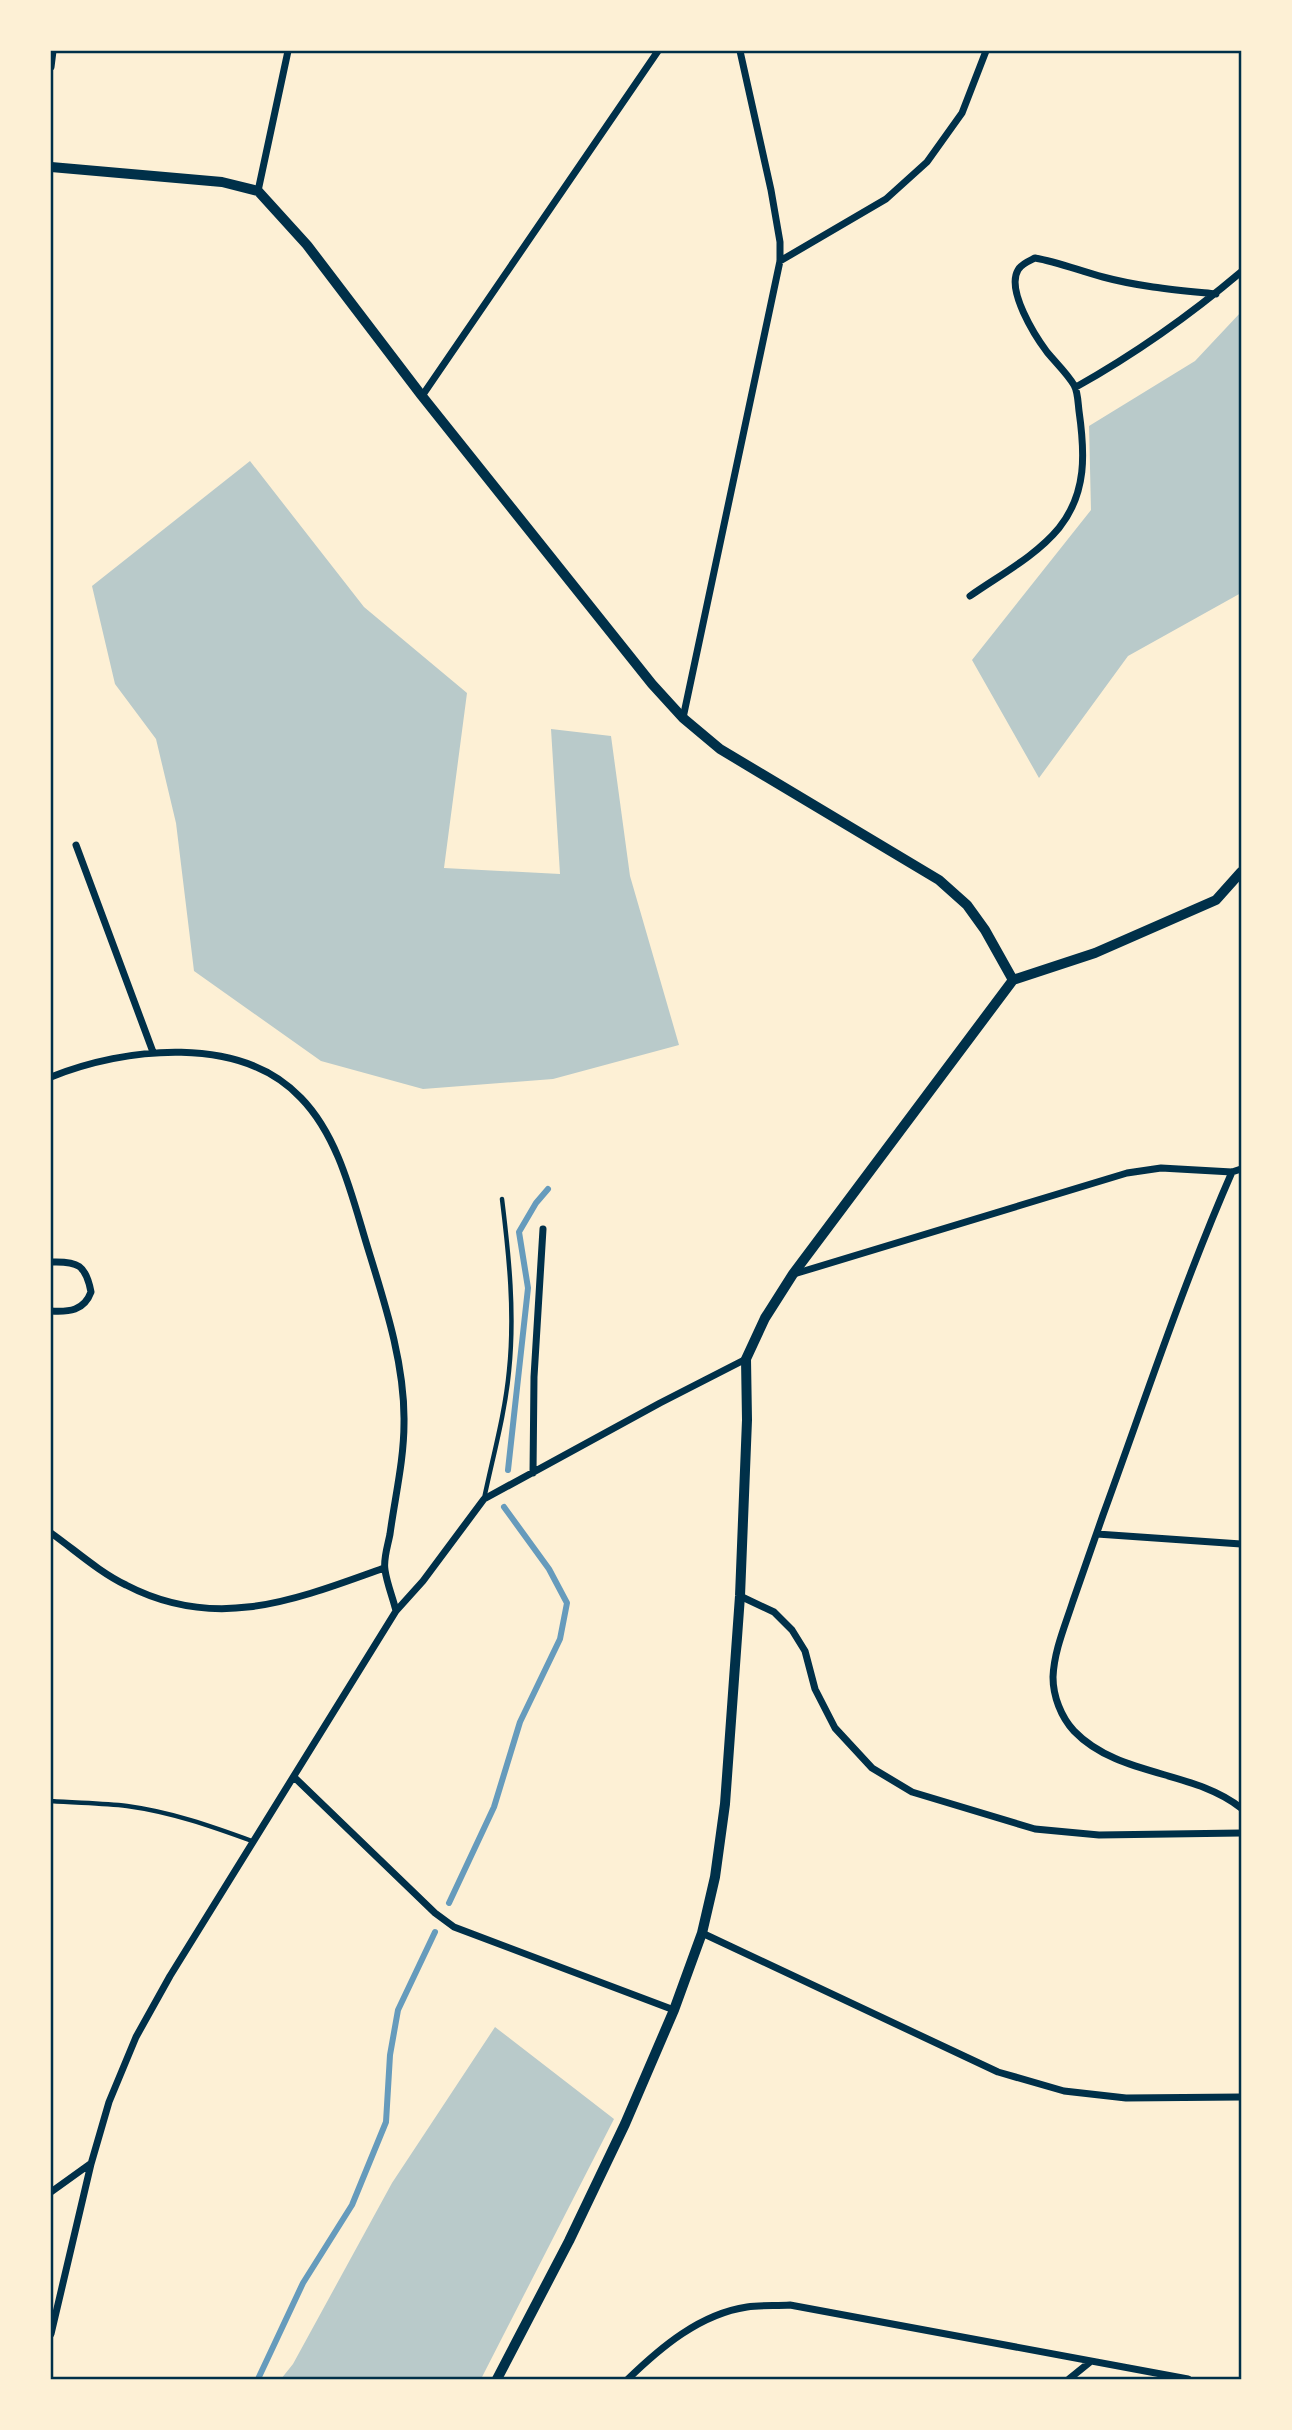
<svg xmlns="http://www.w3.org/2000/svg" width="1292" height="2430" font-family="Raleway,sans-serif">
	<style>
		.green { fill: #b9caca }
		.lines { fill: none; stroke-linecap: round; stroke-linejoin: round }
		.stream { stroke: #669bbc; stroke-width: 6 }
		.service { stroke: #003049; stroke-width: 4.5 }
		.minor { stroke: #003049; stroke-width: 7 }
		.tertiary { stroke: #003049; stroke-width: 10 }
		.neatline { fill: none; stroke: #003049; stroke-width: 2.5 }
	</style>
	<rect width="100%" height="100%" fill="#fdf0d5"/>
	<!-- green -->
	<path class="green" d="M1241,312V593L1128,656L1039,778L972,660L1091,510L1089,426L1195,361Z
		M250,461L364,607L467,693L444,868L560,874L551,729L611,736L630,876L679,1045L553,1079L423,1089L321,1061L194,971L176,823L156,739L115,684L92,586Z
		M495,2027L614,2119L481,2379H281L293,2364L392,2183Z"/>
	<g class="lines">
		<!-- stream -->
		<path class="stream" d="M508,1470L528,1288L519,1232L536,1203L548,1189
			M449,1903L494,1807L520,1722L560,1639L567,1603L549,1569L504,1507
			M258,2379L303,2283L352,2205L386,2122L390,2055L398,2010L435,1932"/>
		<!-- service -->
		<path class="service" d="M484,1499C493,1456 505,1414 509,1371C515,1313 509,1256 502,1199
			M51,1801C76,1803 102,1803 127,1806C171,1812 211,1826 252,1841"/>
		<!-- minor -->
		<path class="minor" d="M51,67L53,51
			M258,191L288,51
			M780,261L886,199L927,162L962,113L986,51
			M1076,387C1135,354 1189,316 1241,272
			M422,396L658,51
			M970,596C1000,575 1036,556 1059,528C1087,493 1085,453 1079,411C1078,403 1078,392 1074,385C1067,373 1056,363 1047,352C1035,336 1006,290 1018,270C1021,264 1029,261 1035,258C1058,262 1080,271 1103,277C1140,287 1177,290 1216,294
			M683,718L780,261V242L771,190L740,51
			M76,845L153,1052
			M51,1077C125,1047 241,1034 301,1098C340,1138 353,1201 369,1252C386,1307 405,1366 404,1423C404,1460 395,1497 390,1534C388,1545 383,1559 385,1570C387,1584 393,1598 396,1611L170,1976L136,2037L109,2102L91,2164L51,2334
			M1232,1172C1183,1284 1145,1400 1103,1515C1093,1544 1083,1572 1073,1601C1065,1626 1054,1651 1053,1677C1053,1696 1061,1717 1074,1731C1118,1777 1194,1770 1241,1808
			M51,1262C78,1261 86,1265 91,1292C84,1311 69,1312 51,1311
			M794,1274L1127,1173L1161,1168L1232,1172L1241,1169
			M533,1473L534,1377L543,1229
			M51,1533C75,1550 99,1572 126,1585C216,1632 295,1600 384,1568
			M1097,1534L1241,1544
			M740,1596L774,1612L792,1630L805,1651L815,1689L835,1728L872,1768L912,1792L1035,1829L1099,1835L1241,1833
			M396,1611L423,1581L484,1499L660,1403L746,1359
			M294,1777L435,1913L454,1927L674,2010
			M702,1933L998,2072L1064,2091L1126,2098L1241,2097
			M51,2192L90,2164
			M628,2379C661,2347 700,2314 747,2307C761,2305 776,2306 790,2305L1188,2379
			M1069,2379L1090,2362"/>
		<!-- tertiary -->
		<path class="tertiary" d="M51,167L222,182L258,191L307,245L422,396L652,684L683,718L720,749L939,880L967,905L985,930L1013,980
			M1013,980L1095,953L1216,900L1241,872
			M497,2379L569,2241L625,2124L674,2010L702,1933L715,1877L725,1804L740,1596L747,1420L746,1359L765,1318L793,1274L1013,980"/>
	</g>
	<!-- border -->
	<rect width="1292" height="2430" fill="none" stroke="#fdf0d5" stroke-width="105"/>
	<rect x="52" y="52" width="1188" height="2326" class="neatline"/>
</svg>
